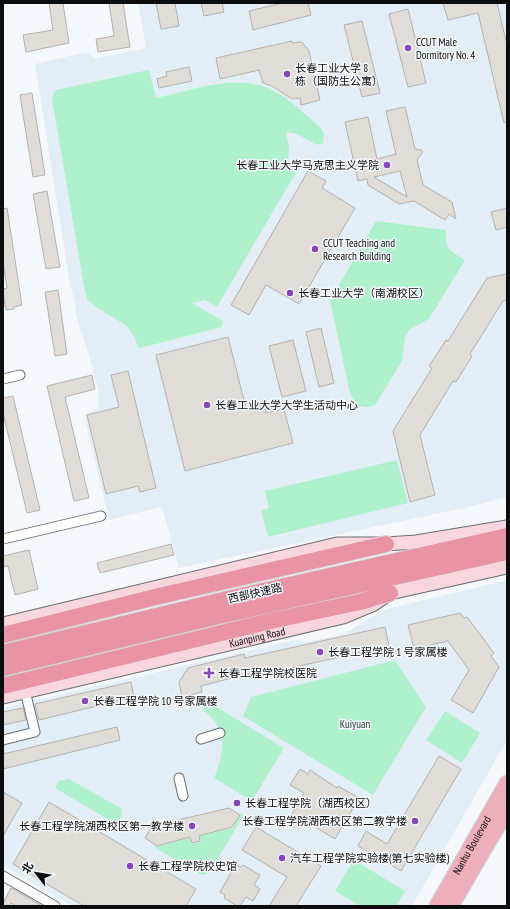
<svg xmlns="http://www.w3.org/2000/svg" width="510" height="909" font-family="'PT Sans Narrow','Noto Sans SC',sans-serif">
	<style>
		.built { fill: #e3edf6 }
		.green { fill: #b0f1cd }
		.building { fill: #e0dcd8; stroke: #b6b2ae; fill-rule: evenodd }
		.lines { fill: none; stroke-linecap: round; stroke-linejoin: round }
		.minor-casing { stroke: #696d70; stroke-width: 11 }
		.secondary-casing { stroke: #696d70; stroke-width: 15 }
		.primary-casing { stroke: #d3d3d3; stroke-width: 17 }
		.trunk-casing { stroke: #d3d3d3; stroke-width: 18 }
		.minor { stroke: #fff; stroke-width: 9 }
		.secondary { stroke: #f7d7dd; stroke-width: 13 }
		.primary { stroke: #eeafbc; stroke-width: 15 }
		.trunk { stroke: #e894a6; stroke-width: 16 }
		.poi-dot { fill: #8646bb; stroke: #f4f8fc; stroke-width: 1.5 }
		.labels { text-anchor: middle; stroke-width: 3; stroke-linejoin: round; paint-order: stroke }
		.poi-label { font-size: 11px; fill: #0a0c0d; stroke: #f4f8fc; text-anchor: start }
		.street-label { font-size: 11px; fill: #0a0c0d; stroke: #f4f8fc }
		.park-label { font-size: 11px; fill: #143827; stroke: #f4f8fc }
	</style>
	<rect width="100%" height="100%" fill="#f4f8fc"/>
	<!-- built -->
	<path class="built" d="M138,3H507V497L469,507L179,568L162,507L109,520L84,415L98,408L99,392L85,342L80,329L76,314L75,301L70,285L35,64L87,52L95,59L146,48Z
		M507,580V740L412,906H72L3,866V708L294,640L307,642L344,634L383,610Z"/>
	<!-- green -->
	<path class="green" d="M149,70L156,98C199,89 242,69 283,96C291,101 298,108 305,114C312,120 318,124 324,133L323,143L317,145L297,134L286,132L289,147L288,163L298,169L217,307L205,300L192,303L223,321L222,327L140,348L138,347L135,338L127,326L96,307L87,299L84,286L52,99L53,95L56,90Z
		M376,221L446,230C446,251 448,249 465,260L429,319L410,329L405,337L402,361L375,405C361,411 356,405 350,393L330,301Z
		M397,460L408,503L268,537L261,510L269,508L265,491Z
		M395,660L426,707L373,795L243,716L251,697Z
		M215,706L284,748L252,801L214,778C222,760 227,738 214,720C210,716 206,712 202,709Z
		M445,711L480,733L462,763L426,740Z
		M69,779L122,809L121,817L116,824L55,788L59,781Z
		M241,813L244,815L209,873L202,875L154,847L190,838L191,844L201,842L200,836L233,828Z
		M354,860L405,891L396,906H360L335,891Z"/>
	<!-- building -->
	<path class="building" d="M49,3H63L69,43L26,52L23,35L53,30Z
		M109,3H123L130,47L98,52L96,39L114,36Z
		M156,3H175L179,26L161,29Z
		M201,3H222L224,12L204,16Z
		M283,3H308L311,15L253,30L249,11Z
		M443,3H497L507,45V122L504,123L478,13L448,20Z
		M408,9L426,83L408,87L389,14Z
		M362,21L380,93L362,97L344,25Z
		M292,41V43L302,42L309,51L320,100L301,105L300,98L292,99L272,86L263,83L259,70L220,79L216,58Z
		M189,67L192,81L159,88L157,79L167,76L166,72Z
		M32,93L45,175L33,177L20,95Z
		M405,107L415,149L421,150L423,152L417,160L423,185L452,202L456,219L449,214L445,220L414,201L399,204L368,185L367,179L358,181L345,122L368,117L377,159L396,154L386,111ZM400,171L407,197L374,177Z
		M308,171L326,181L322,188L355,208L299,304L266,285L249,315L231,305Z
		M47,191L60,267L46,269L33,194Z
		M7,208L22,305L14,307V309L6,310L3,294V289L7,288L3,263V209Z
		M507,208V227L496,230L491,212Z
		M507,274V300L503,301L470,354L472,356L456,382L453,381L420,435L435,495L410,502L393,431L432,368L429,366L446,340L448,341L487,278Z
		M58,290L67,354L55,356L45,292Z
		M321,328L334,383L319,387L306,332Z
		M228,337L246,408L264,403L266,413L284,409L293,443L185,471L156,355Z
		M293,340L306,391L282,397L269,346Z
		M128,371L156,488L140,492L138,486L106,494L87,415L119,407L111,375Z
		M92,375L95,389L65,397L89,498L74,501L47,386Z
		M13,396L40,510L27,513L3,413V398Z
		M171,544L174,555L100,573L97,563Z
		M29,550L38,589L15,595L8,566L3,567V556Z
		M460,613L464,618L467,617L494,653L491,656L499,667L473,713L451,700L469,670L448,641L414,649L408,625Z
		M385,627L389,646L255,676V672L201,686L202,692L182,697L179,682L188,668L244,654L245,658Z
		M131,682L134,697L39,720L35,704Z
		M23,708L26,720L3,725V712Z
		M117,727L120,740L3,769V754Z
		M439,756L461,769L401,871L358,846L366,831L387,844Z
		M300,769L308,774L310,770L337,788L338,786L359,798L335,839L302,819L300,823L291,818L293,815L292,814L304,793L290,785Z
		M3,792L22,803L3,836Z
		M49,802L196,889L186,906H84L13,864Z
		M229,808L240,815L232,827L199,836L200,841L192,843L190,837L157,846L145,838L152,826Z
		M256,827L321,866L296,906H269L287,877L242,850Z
		M236,864L241,867L243,865L260,875L254,885L260,889L253,901L246,897L240,906H237L224,898L225,895L220,892Z
		M11,888L42,906H16L11,903L9,906H3V903Z"/>
	<g class="lines">
		<defs>
			<path id="minor" d="M3,379L20,375
				M3,539L101,516
				M201,739L220,733
				M3,740L35,732L27,699
				M179,778L183,796
				M3,876L55,906"/>
			<g id="secondary">
				<path d="M3,624L337,544H386L416,542L507,527"/>
				<path id="s1" d="M3,697L343,617L374,604L390,593L507,567"/>
			</g>
			<g id="primary">
				<path id="s2" d="M437,906L507,783"/>
				<path d="M451,906L507,810"/>
			</g>
			<path id="trunk" d="M3,635L155,597L386,544
				M3,653L211,603L507,536
				M3,668L214,617L507,552
				M3,686L275,620L360,602L390,593"/>
		</defs>
		<!-- minor casing -->
		<use href="#minor" class="minor-casing"/>
		<!-- secondary casing -->
		<use href="#secondary" class="secondary-casing"/>
		<!-- primary casing -->
		<use href="#primary" class="primary-casing"/>
		<!-- trunk casing -->
		<use href="#trunk" class="trunk-casing"/>
		<!-- minor -->
		<use href="#minor" class="minor"/>
		<!-- secondary -->
		<use href="#secondary" class="secondary"/>
		<!-- primary -->
		<use href="#primary" class="primary"/>
		<!-- trunk -->
		<use href="#trunk" class="trunk"/>
	</g>
	<!-- markers -->
	<g class="poi-dot">
		<circle cx="408" cy="48" r="4"/>
		<circle cx="287" cy="74" r="4"/>
		<circle cx="387" cy="165" r="4"/>
		<circle cx="315" cy="249" r="4"/>
		<circle cx="290" cy="293" r="4"/>
		<circle cx="207" cy="405" r="4"/>
		<circle cx="320" cy="652" r="4"/>
		<path d="M207 667h4v4h4v4h-4v4h-4v-4h-4v-4h4z"/>
		<circle cx="85" cy="701" r="4"/>
		<circle cx="237" cy="803" r="4"/>
		<circle cx="415" cy="821" r="4"/>
		<circle cx="192" cy="826" r="4"/>
		<circle cx="282" cy="858" r="4"/>
		<circle cx="130" cy="866" r="4"/>
	</g>
	<g class="labels">
		<!-- poi labels -->
		<g class="poi-label">
			<text x="416" y="46">CCUT Male<tspan x="416" dy="13">Dormitory No. 4</tspan></text>
			<text x="295" y="72">长春工业大学 8<tspan x="295" dy="13">栋（国防生公寓）</tspan></text>
			<text x="379" y="169" text-anchor="end">长春工业大学马克思主义学院</text>
			<text x="323" y="247">CCUT Teaching and<tspan x="323" dy="13">Research Building</tspan></text>
			<text x="298" y="297">长春工业大学（南湖校区）</text>
			<text x="215" y="409">长春工业大学大学生活动中心</text>
			<text x="328" y="656">长春工程学院 1 号家属楼</text>
			<text x="218" y="677">长春工程学院校医院</text>
			<text x="93" y="705">长春工程学院 10 号家属楼</text>
			<text x="245" y="807">长春工程学院（湖西校区）</text>
			<text x="407" y="825" text-anchor="end">长春工程学院湖西校区第二教学楼</text>
			<text x="184" y="830" text-anchor="end">长春工程学院湖西校区第一教学楼</text>
			<text x="290" y="862">汽车工程学院实验楼(第七实验楼)</text>
			<text x="138" y="870">长春工程学院校史馆</text>
		</g>
		<!-- street labels -->
		<g class="street-label">
			<text transform="translate(255 593) rotate(-13)" y="4">西部快速路</text>
			<text dy="4" stroke="none"><textPath href="#s1" startOffset="261">Kuanping Road</textPath></text>
			<text dy="4" stroke="none"><textPath href="#s2" startOffset="70">Nanhu Boulevard</textPath></text>
		</g>
		<!-- park labels -->
		<g class="park-label">
			<text x="355" y="728">Kuiyuan</text>
		</g>
	</g>
	<!-- border -->
	<rect width="510" height="909" fill="none" stroke="#0a0c0d" stroke-width="8"/>
	<!-- north arrow -->
	<g transform="translate(36 873) rotate(301)" stroke="#f4f8fc" stroke-width="3" paint-order="stroke">
	<path d="M0-3L7 15L0 10L-7 15Z" fill="#0a0c0d"/>
	<text y="-6" font-size="11" font-weight="bold" text-anchor="middle" fill="#0a0c0d">北</text>
	</g>
</svg>
